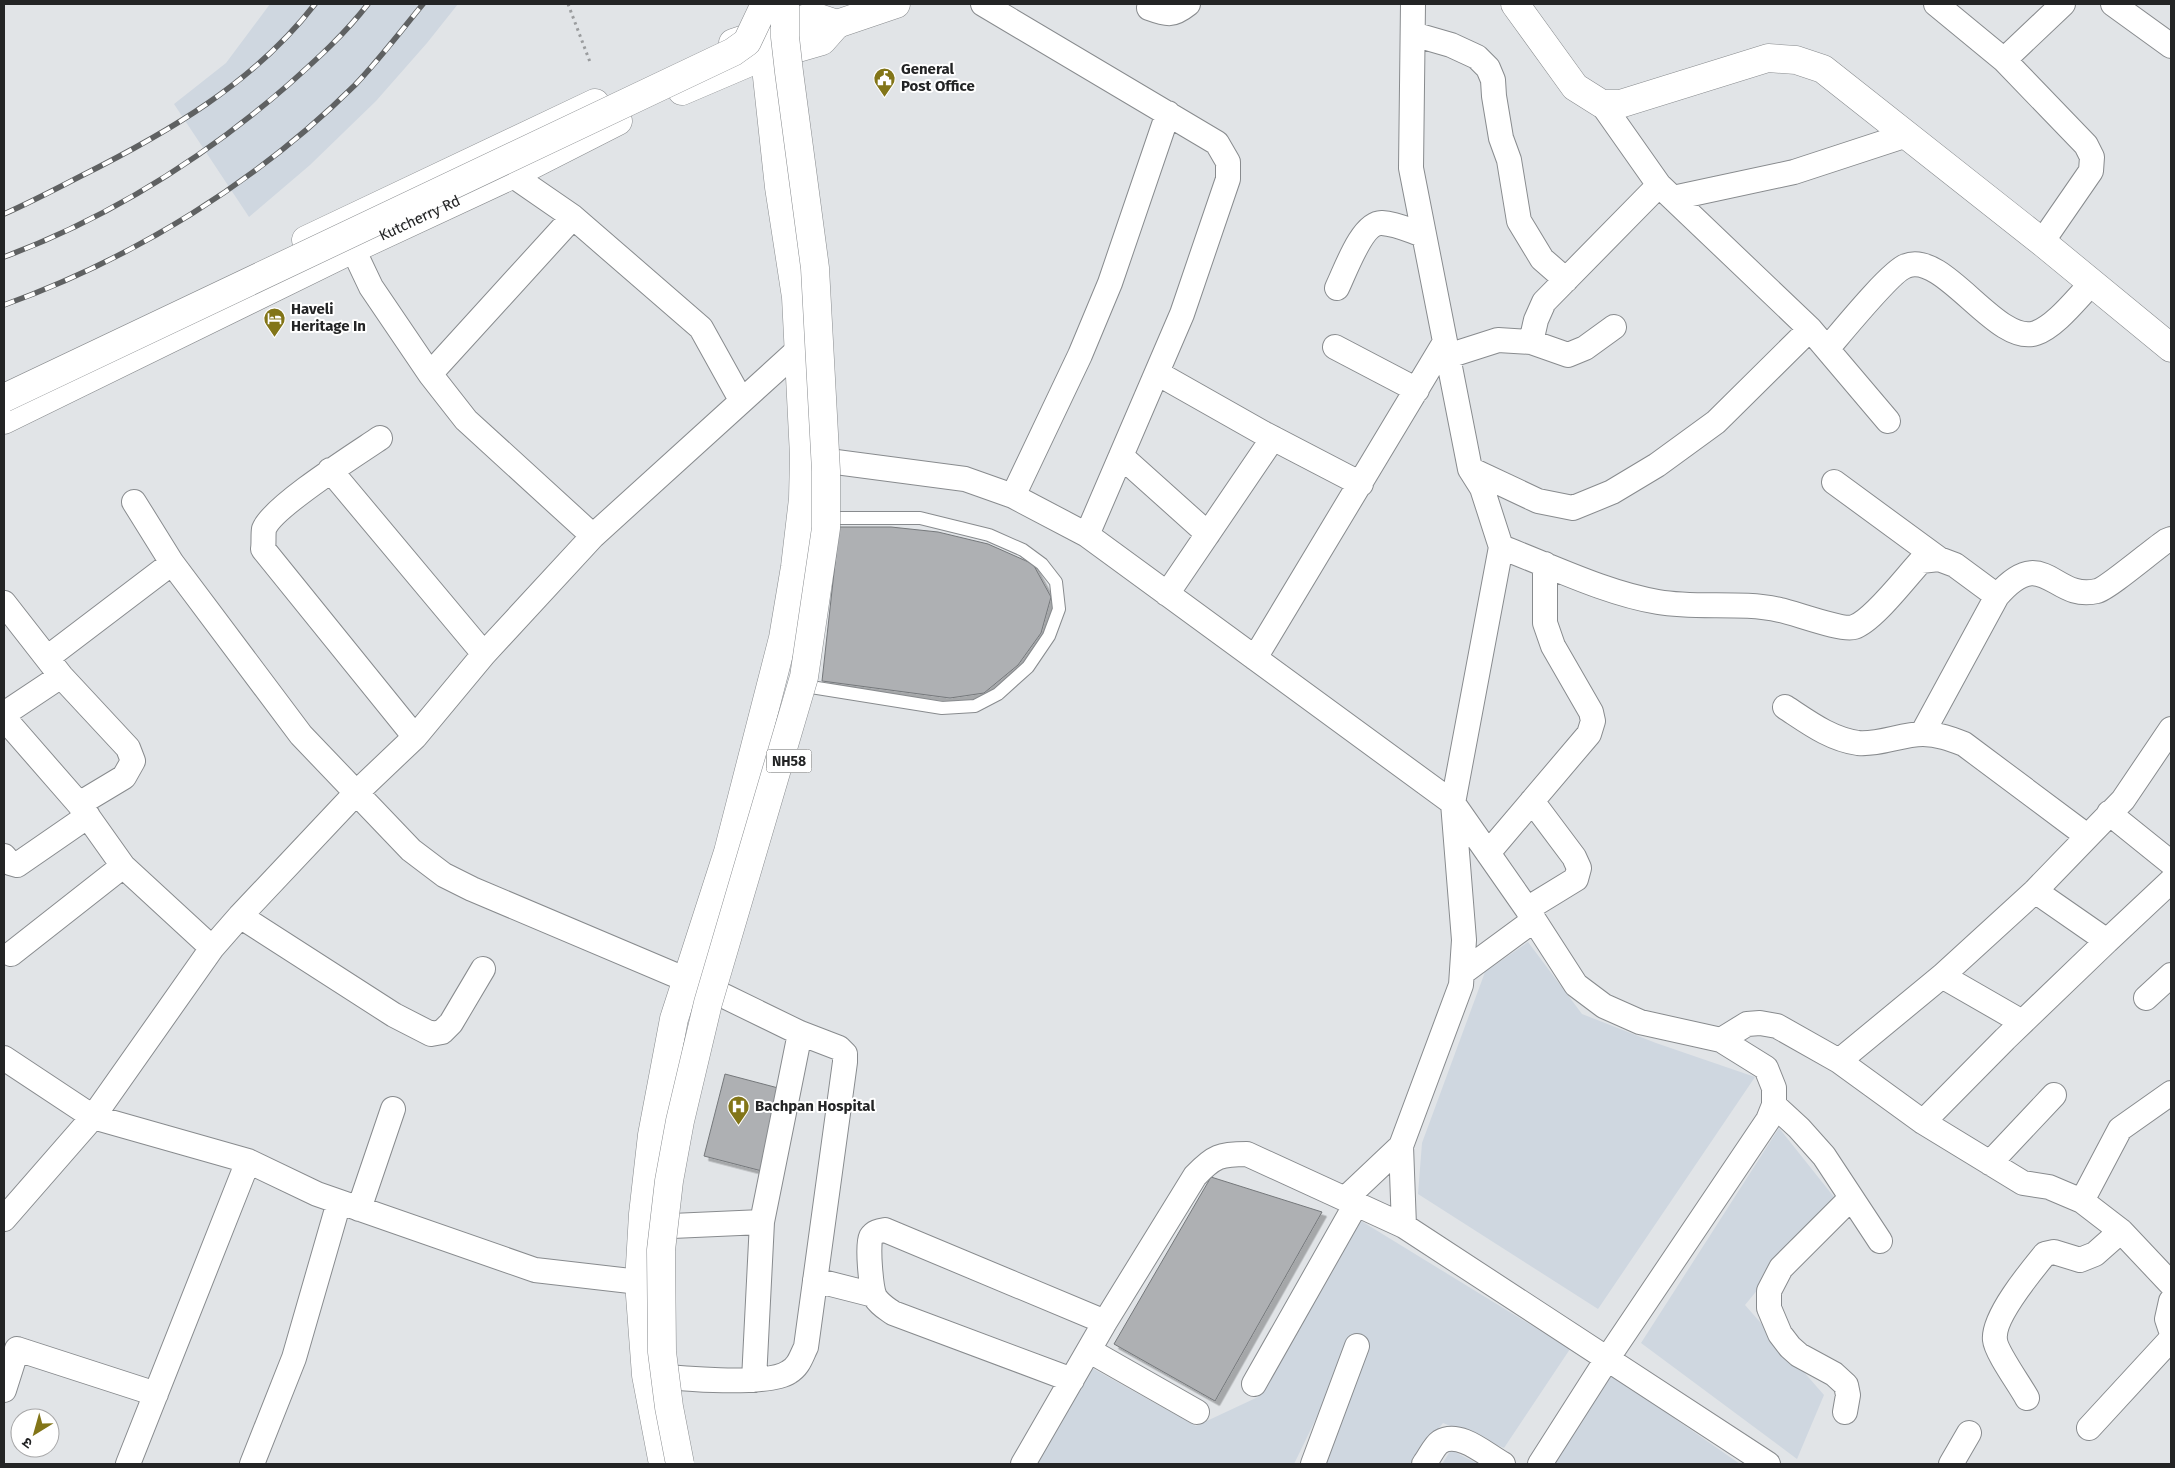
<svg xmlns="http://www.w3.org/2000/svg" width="2175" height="1468" font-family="'Fira Sans','Noto Sans Devanagari',sans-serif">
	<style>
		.built { fill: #cfd7e0 }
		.building { fill: #aeb0b3; stroke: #75787b; filter: url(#shadow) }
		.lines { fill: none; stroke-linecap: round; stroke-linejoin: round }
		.lane-casing { stroke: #888b8e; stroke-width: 14 }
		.street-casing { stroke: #888b8e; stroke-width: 26 }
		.secondary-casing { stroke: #888b8e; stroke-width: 29 }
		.highway-casing { stroke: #888b8e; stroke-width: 29 }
		.path { stroke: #9a9c9e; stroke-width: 3; stroke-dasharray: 2.5 4; stroke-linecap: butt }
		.lane { stroke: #fff; stroke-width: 12 }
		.street { stroke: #fff; stroke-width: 24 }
		.secondary { stroke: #fff; stroke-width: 28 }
		.highway { stroke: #fff; stroke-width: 28 }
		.rail-casing { stroke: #5f6162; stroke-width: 5.5 }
		.rail { stroke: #fff; stroke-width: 4; stroke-dasharray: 11; stroke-linecap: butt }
		.highway-bridge-casing { stroke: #888b8e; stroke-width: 29; stroke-linecap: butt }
		.highway-bridge { stroke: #fff; stroke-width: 28 }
		.labels { text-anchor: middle; stroke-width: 4; stroke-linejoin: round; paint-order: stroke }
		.shield { fill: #fff; stroke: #656666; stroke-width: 1 }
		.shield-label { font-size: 14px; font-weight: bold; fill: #232425 }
		.poi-label { font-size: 15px; font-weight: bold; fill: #232425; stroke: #fff; text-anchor: start }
		.street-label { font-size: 15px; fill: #232425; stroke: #fff }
	</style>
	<defs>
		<filter id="shadow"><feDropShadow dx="4.5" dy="4.5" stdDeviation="0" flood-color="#0004"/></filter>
	</defs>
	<rect width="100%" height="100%" fill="#e1e4e7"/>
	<!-- built -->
	<path class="built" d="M270,4H458L427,43L376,101L310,165L249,217L174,104L226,63Z
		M1528,942L1582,1014L1656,1043L1755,1077L1598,1309L1418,1194L1422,1143L1485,972Z
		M1779,1128L1834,1197L1745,1305L1824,1395L1797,1459L1641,1343Z
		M1358,1219L1570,1349L1504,1448L1443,1423L1410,1464H1326L1348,1384L1356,1336L1294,1464H1035L1092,1368L1196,1426L1258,1397Z
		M1612,1375L1740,1464H1552Z
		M1451,1450L1478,1464H1442Z"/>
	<!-- building -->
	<path class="building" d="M839,527H891L938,532L988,544L1033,564L1051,597L1041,633L1018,665L984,693L950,698L822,681Z
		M725,1074L782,1089L762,1171L704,1156Z
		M1211,1177L1322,1212L1215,1401L1114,1344Z"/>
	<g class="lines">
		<defs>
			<path id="lane" d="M811,687L942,708L975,706L998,694L1028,667L1049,636L1059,609L1056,582L1042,564L1023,550L989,535L920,518H834"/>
			<path id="street" d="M983,4L1217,143L1228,162V179L1182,314L1087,535
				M1413,4L1411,168L1470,469L1482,488L1501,547L1453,803L1527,909L1576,985L1604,1006L1640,1022L1721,1040L1766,1068L1774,1088V1105L1768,1120L1607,1359L1540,1464
				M1936,4L2004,60L2086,145L2092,157L2091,171L2042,242
				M2113,4L2171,46
				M1149,8C1168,15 1173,16 1188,4
				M1413,34L1451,45L1477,57L1488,68L1493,80L1494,96L1501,138L1509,160L1519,221L1542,259L1566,280
				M2004,60L2063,4
				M1602,104L1659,185L1810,329L1888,421
				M512,175L573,217L701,328L741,400
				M1673,198L1794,172L1907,135
				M353,249L371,287L430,374L466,420L593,536
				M1337,288C1345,272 1362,222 1382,223C1397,224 1411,231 1424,235
				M1531,342L1536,320L1544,302L1659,185
				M1335,347L1417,390
				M1827,349C1840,334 1891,271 1906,266C1944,250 1997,347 2036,333C2056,326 2077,298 2092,283
				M1448,356L1498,340L1531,342L1568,355L1585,348L1614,327
				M1157,373L1263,433L1361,484
				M430,374L573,217
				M380,438C358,453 272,507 264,529C263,535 264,543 263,549L415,737
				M808,456L836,462L965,479L1013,496L1087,535L1453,803L1464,940L1461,985L1401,1146L1404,1226
				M1121,456L1208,534
				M1470,469L1538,501L1573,508L1612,492L1657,465L1716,422L1810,329
				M330,470L484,654
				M1834,482L1939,559
				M1013,496L1080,355L1110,283L1168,113
				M134,502L172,563L301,735L411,850L444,875L472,889L720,994L800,1033L839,1048L845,1054V1062L806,1347C801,1357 799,1366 789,1372C767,1387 675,1378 646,1375
				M1501,547C1551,566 1605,593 1658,602C1698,609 1740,601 1780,610C1795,613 1842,631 1854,627C1873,621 1906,577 1921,561L1939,559L1955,565L1997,596
				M1167,594L1273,438
				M4,603L61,676L128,748L133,761L124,777L79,804
				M47,658L172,563
				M1255,658L1445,342
				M1785,707C1808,722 1830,739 1858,743C1879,745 1902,734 1923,734C1938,734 1951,739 1964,744L2087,836
				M4,714L61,676
				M4,718L79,804L123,866L212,948
				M1922,734L1997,596C2044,542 2053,602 2097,591C2107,589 2154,549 2166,541L2171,539
				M2109,813L2171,863
				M1488,853L1589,734L1593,721L1591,712L1553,646L1545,623V564
				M4,856L10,863L17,865L88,816
				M1527,909L1576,879L1579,868L1574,857L1532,801
				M240,916L394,1015L431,1034L442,1032L451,1023L483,969
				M2107,941L2171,881
				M11,954L123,866
				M1462,973L1534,920
				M1942,976L2022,1022
				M2146,998L2171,975
				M1721,1040L1747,1024L1760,1023L1777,1026L1839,1061L1923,1122L2023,1183L2049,1187L2082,1201L2121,1231L2171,1284
				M4,1058L93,1117L212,948L240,916L355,794L415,737L484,654L593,536L798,350
				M1839,1061L1942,976L2035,891L2123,800L2171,729
				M1774,1105L1799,1128L1824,1156L1880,1241
				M1923,1122L2005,1039L2107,941L2035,891
				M1990,1163L2054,1095
				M1346,1198L1401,1146
				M2082,1201L2120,1129L2171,1093
				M359,1209L393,1109
				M4,1219L93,1117L248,1161L317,1194L535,1270L639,1282
				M672,1226L762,1222
				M815,1280L874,1295
				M2171,1301L2167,1319L2171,1331
				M1090,1351L1197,1412
				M754,1380L762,1222L800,1033
				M1072,1380L893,1313C886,1308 880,1305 875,1297C871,1289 867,1245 871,1237C874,1232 879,1231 885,1230L1105,1322
				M1254,1384L1356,1204
				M4,1390L17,1349L156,1394
				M2027,1398C2020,1385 1996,1352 1995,1340C1992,1318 2031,1271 2045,1254L2054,1252L2080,1260L2095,1254L2121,1231
				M1845,1412L1848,1395L1846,1385L1834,1374L1799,1355L1790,1347L1780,1334L1769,1308V1291L1781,1268L1851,1198
				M2089,1428L2171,1339
				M128,1464L248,1161
				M252,1464L294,1358L339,1202
				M1023,1464L1105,1322L1195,1176C1214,1156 1220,1154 1247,1154L1404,1226L1768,1464
				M1313,1464L1357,1346
				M1424,1464C1429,1458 1434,1446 1440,1442C1460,1430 1486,1455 1503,1464
				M1951,1464L1969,1433"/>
			<path id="secondary" d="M1515,4L1575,87L1602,104H1620L1768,58L1796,60L1823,69L2042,242L2171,348
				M837,24L896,4"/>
			<g id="highway">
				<path d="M682,91L750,62L822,41L837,24L813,16L733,43"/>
				<path d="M306,240L595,103"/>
				<path id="s1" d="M4,420L353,249L512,175L618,121"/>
				<path d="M663,1464L646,1375L639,1282L643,1214L652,1135L674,1019L728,852L783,638L795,567L803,499L804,456L796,297L779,187L763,40"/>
			</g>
		</defs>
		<!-- lane casing -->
		<use href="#lane" class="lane-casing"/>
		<!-- street casing -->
		<use href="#street" class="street-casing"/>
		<!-- secondary casing -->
		<use href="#secondary" class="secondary-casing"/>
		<!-- highway casing -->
		<use href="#highway" class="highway-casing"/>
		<!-- path -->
		<path class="path" d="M568,4L590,62"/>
		<!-- lane -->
		<use href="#lane" class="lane"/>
		<!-- street -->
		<use href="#street" class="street"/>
		<!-- secondary -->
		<use href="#secondary" class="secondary"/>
		<!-- highway -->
		<use href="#highway" class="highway"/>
		<defs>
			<path id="rail" d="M4,214C29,203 54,190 79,177C167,133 254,83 315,4
				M4,257C108,218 204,158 288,85C316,60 345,34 368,4
				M4,305C134,258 256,183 355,85C379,60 401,31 423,4"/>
		</defs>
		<!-- rail casing -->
		<use href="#rail" class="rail-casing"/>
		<!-- rail -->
		<use href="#rail" class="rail"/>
		<defs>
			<path id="highway-bridge" d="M4,398L733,52L747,42L765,4
				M680,1464L669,1407L662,1352L661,1250L669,1181L680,1121L708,1003L804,677L826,528V471L815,268L789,72L785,37V4"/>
		</defs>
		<!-- highway-bridge casing -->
		<use href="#highway-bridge" class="highway-bridge-casing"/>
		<!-- highway-bridge -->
		<use href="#highway-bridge" class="highway-bridge"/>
	</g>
	<!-- icons -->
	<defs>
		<symbol id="civic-pin" viewBox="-11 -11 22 30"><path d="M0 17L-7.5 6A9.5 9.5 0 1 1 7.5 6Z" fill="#827518" stroke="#fff"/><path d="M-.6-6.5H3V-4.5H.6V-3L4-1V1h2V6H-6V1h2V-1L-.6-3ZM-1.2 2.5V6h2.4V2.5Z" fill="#fff"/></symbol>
		<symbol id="hotel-pin" viewBox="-11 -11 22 30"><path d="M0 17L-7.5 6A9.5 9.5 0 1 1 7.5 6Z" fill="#827518" stroke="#fff"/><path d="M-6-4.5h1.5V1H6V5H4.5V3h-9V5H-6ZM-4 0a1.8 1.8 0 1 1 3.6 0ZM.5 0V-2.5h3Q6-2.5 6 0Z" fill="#fff"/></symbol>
		<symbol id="hospital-pin" viewBox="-11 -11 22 30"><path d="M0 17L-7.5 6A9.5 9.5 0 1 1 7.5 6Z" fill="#827518" stroke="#fff"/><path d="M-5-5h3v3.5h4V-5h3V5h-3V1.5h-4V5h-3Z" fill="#fff"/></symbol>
	</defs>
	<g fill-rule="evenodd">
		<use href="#civic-pin" x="872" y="66" width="25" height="34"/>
		<use href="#hotel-pin" x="262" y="306" width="25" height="34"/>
		<use href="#hospital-pin" x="726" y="1094" width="25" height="34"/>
	</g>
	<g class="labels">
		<!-- shield labels -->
		<rect class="shield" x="766.5" y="749.5" width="45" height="23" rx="4"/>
		<g class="shield-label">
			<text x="789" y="766">NH58</text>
		</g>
		<!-- poi labels -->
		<g class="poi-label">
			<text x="901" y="74">General<tspan x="901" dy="17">Post Office</tspan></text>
			<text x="291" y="314">Haveli<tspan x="291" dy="17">Heritage In</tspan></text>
			<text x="755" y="1111">Bachpan Hospital</text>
		</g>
		<!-- street labels -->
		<g class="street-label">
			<text dy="5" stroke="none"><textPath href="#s1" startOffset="462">Kutcherry Rd</textPath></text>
		</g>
	</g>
	<!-- border -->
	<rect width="2175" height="1468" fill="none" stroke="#232425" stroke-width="10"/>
	<!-- north arrow -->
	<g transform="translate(35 1433) rotate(217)"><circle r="24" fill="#ffffff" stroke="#a7a7a8"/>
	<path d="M0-4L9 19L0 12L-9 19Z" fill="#827518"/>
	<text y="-8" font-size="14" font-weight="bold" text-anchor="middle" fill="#232425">उ</text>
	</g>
</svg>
